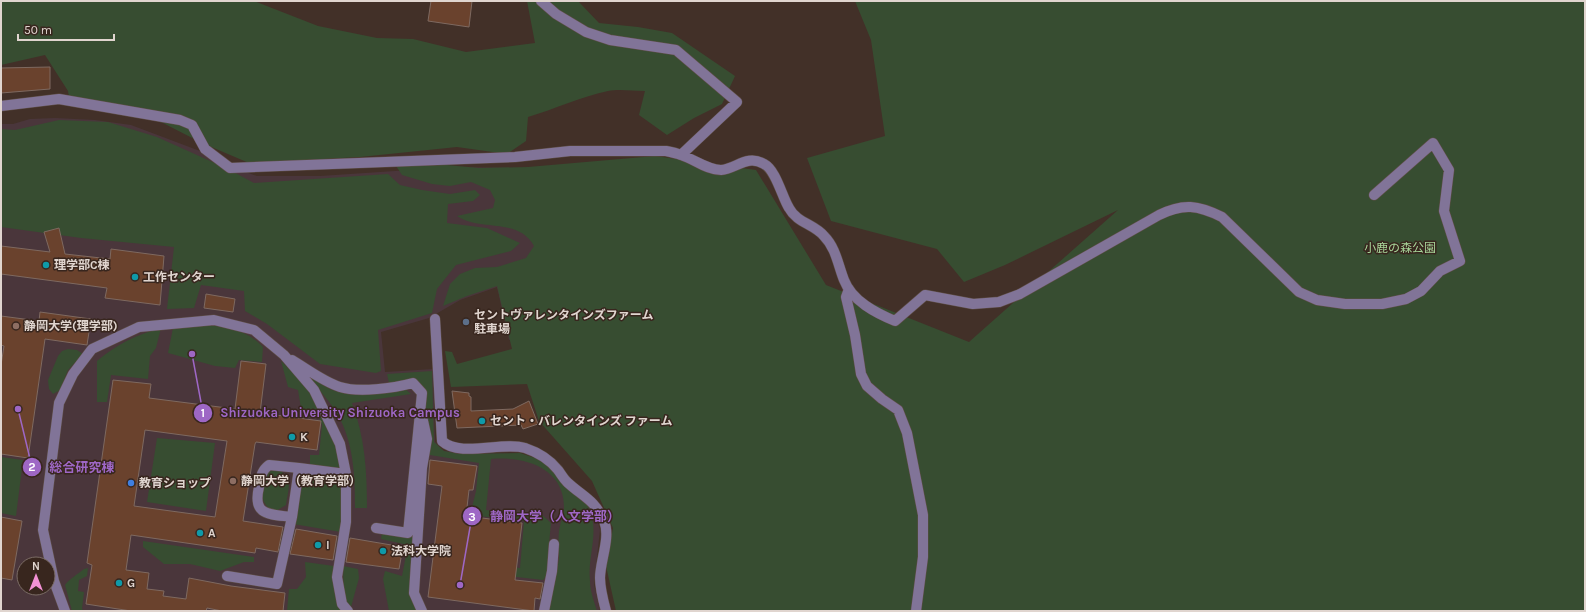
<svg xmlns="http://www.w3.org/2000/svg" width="1586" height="612" font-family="Karla,'Noto Sans JP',sans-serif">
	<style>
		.education { fill: #4a363b; fill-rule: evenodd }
		.green { fill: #374d31 }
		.building { fill: #6a422d; stroke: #7e6960; fill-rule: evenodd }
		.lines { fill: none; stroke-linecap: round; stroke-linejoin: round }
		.minor-casing { stroke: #5e4e46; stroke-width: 11 }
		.minor { stroke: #817498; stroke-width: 10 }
		.culture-dot { fill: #0f9aa8; stroke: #38261e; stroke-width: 1.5 }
		.service-dot { fill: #5c6f8a; stroke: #38261e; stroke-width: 1.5 }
		.education-dot { fill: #8d6e63; stroke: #38261e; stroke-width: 1.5 }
		.shop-dot { fill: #3f7fe0; stroke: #38261e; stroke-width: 1.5 }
		.labels { text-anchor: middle; stroke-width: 3; stroke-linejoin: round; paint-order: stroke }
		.park-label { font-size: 12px; fill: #a7d599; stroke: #38261e }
		.poi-label { font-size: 12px; font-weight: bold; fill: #e0d5cf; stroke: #38261e; text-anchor: start }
		.leader { fill: none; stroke: #9e67c5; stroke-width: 1.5 }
		.callout-dot { fill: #9e67c5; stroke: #38261e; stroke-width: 1.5 }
		.mark-label { font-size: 12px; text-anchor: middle; font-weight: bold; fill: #fff }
		.callout-label { font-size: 13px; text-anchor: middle; font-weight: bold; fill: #9e67c5; stroke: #38261e; stroke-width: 3; stroke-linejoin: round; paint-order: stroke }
	</style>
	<rect width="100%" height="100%" fill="#423028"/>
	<!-- education -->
	<path class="education" d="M55,118L95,120L131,125L200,151L218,162L257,176H320L455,167L523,168L569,328L509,340L497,287L460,300L429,318L381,332L385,372L433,369L435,442L444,451L460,453L521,454L541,460L587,504L597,519L600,530L594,584L600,611H1V124H13L30,119ZM24,564H48V588H24Z"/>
	<!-- green -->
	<path class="green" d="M1,1H254L318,26L377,38L413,39L466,52L535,43L527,1H578L599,23L638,27L672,33L735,76L722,104L694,118L667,135L639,115L645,91C633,91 619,89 608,91C580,97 555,109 528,117L526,141L507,154L457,147L360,157L249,163L202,143L163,123L111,106L70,103L68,91L45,55L1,65Z
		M855,1H1585V611H616L606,566L613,528L592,481L539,421L527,384L451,387L445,351L452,352L457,364L512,349L497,286L467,296L443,306L450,284L460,274L475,268L497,267L526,258L534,246C518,217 480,232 457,216L493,208L495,200L490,190L471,182L450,186L432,184L402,175L396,166L447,165L479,168L528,167L655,156L756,170L826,285L969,342L1118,210L1005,265L964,282L937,249L831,221L807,158L885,136L871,40Z
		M59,120L108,122L157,137L228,169L254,183L388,174L400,185L422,190L450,194L475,190L480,195L473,201L448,204L447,223L487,228L520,243L511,251L456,265L437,289L432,313L378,330L381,371L376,373L320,364L267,324L245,311L244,291L201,285L194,308L167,309L174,247L81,238L1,227V129L15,130Z
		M201,325C223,326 247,329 263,347L262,362L239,360L235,368L215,366L168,353L173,328Z
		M161,328L156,348L150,356L148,379L111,375L107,402H97V361C117,344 136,335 161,328Z
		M68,349L77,350L83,354L68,370L60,390L53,394L49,389L48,380L58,356L62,351Z
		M281,361C289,369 300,378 307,388C318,404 343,449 339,468L310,465V455H319L322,425L318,415L302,414L298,390L288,387Z
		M432,371L434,442L444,451L459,454L520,453L541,460L586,503C602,528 587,554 590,581C590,591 594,601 597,611H546L549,606C552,591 557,574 559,558C559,549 558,540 559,531C560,523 564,515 564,507C564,467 523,456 491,459L486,510L528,515L537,510L551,523L548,554V574L543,580L492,574L473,563L520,568L524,521L479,516L477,530L467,528L476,491L479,463L430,455C430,433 420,409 425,388L413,379L389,383L387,374Z
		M306,374C315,378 322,385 330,389C354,400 380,392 404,388L411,394L352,403C365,437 367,472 367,508H355C355,479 354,448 341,421C333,404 318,389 306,374Z
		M157,438L215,443L206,511L147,502Z
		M1,457L23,460L16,516L1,513Z
		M279,470C294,479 288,489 286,505L276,511C259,508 259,485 267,474C270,470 275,470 279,470Z
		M301,472L342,477L341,532L293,524Z
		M411,513L418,611H389L383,579L385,571L402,576L408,545L381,539L382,531L409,534Z
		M143,541L254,557V562H244L220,571L190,564H164L143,547Z
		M305,562L334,566C333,579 333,601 342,611H287L289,589H297L306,577Z
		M343,566L358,569L359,578L351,607L344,599Z
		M88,568L87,576L79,580L78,591L84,592L82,609L85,611H72L65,585C70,578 77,575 84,569Z"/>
	<!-- building -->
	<path class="building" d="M431,1H472L469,27L428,21Z
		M50,67V89L1,93V68Z
		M59,228L65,254L110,259L111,249L164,256L160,305L105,298L107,288L1,274V246L50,252L44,232Z
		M206,294L235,299L233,312L204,308Z
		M40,312L91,319L87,345L45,339L28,458L1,454V365L4,346L1,345V316L39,321Z
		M241,361L266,364L260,413L321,421L317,450L256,442L255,444L243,521L283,527L278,552L256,548L255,553L131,535L126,570L149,573L147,589L164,591L163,596L186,599L189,578L231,586L285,593L283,611H222L207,608L206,611H131L86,604L92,565L87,563L113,380L151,384L149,398L235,409ZM145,430L227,441L215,517L134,506Z
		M452,391L469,393V396L471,397V411L513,409L529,401L538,424L523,429L521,425L457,428Z
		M430,460L477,466L473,490H469L466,516L522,523L515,580L543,583L540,599L535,598L534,611L428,597L442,486L428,484Z
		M1,517L22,521L12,580L1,578Z
		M296,529L337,536L333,560L290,554Z
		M350,538L403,547L399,569L346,562Z"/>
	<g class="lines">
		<defs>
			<path id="minor" d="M541,1L556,14L586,32L610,40L676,50L737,102L681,155
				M1,106L59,99L180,120L192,125L205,149L230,168L515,157L570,151H666C671,152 676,153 681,155C694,159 707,170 721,170C736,169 747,154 764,164C776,170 782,197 789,208C797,223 814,224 824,236C836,248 838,265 844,280C852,301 876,313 895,321L925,295L973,304L999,302L1020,294L1159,215C1183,203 1198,205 1222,217L1299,292L1317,300L1345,304H1382L1406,299L1421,291L1440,271L1460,261L1444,211L1449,170L1433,143L1374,195
				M849,289L846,297L855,335L861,374L867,386L882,399L898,410L907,433L923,515V557L916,611
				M435,319L442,441C460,458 503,441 525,448C537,452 550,460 558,470C561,474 563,478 567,482C583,497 594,499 604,521C611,537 600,561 600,578C600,589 603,600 606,611
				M292,360C307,369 324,382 340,387C359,393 394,388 413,383L422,393L408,533L376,528
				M292,517C269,514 252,516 259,487C261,477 261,471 269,465L299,468
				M227,576L277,584L292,517L299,468L346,474
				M65,611L54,581L43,530L59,403L73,374L92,349L139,327L214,320L254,330L284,355L314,390L340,444L346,474V522L337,577L342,604L348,611
				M422,611L414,593L422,468L427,439L422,416
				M544,611L552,571L554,544"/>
		</defs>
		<!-- minor casing -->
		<use href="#minor" class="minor-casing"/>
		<!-- minor -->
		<use href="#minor" class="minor"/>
	</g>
	<!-- markers -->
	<g class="culture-dot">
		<circle cx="46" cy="265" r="4"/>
		<circle cx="135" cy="277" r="4"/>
		<circle cx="482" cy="421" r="4"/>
		<circle cx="292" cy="437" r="4"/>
		<circle cx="200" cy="533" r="4"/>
		<circle cx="318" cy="545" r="4"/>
		<circle cx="383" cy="551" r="4"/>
		<circle cx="119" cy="583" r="4"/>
	</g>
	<circle class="service-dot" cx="466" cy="322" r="4"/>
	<g class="education-dot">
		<circle cx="16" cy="326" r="4"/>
		<circle cx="233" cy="481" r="4"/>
	</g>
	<circle class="shop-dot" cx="131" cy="483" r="4"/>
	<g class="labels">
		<!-- park labels -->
		<g class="park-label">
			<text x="1400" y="252">小鹿の森公園</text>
		</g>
		<!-- poi labels -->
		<g class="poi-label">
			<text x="54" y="269">理学部C棟</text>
			<text x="143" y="281">工作センター</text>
			<text x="474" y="319">セントヴァレンタインズファーム<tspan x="474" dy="14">駐車場</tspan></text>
			<text x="24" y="330">静岡大学(理学部)</text>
			<text x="490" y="425">セント・バレンタインズ ファーム</text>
			<text x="300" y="441">K</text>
			<text x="241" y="485">静岡大学（教育学部）</text>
			<text x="139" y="487">教育ショップ</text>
			<text x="208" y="537">A</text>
			<text x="326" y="549">I</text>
			<text x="391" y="555">法科大学院</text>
			<text x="127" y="587">G</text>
		</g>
	</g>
	<!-- callouts -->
	<path class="leader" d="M192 354L203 413M18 409L32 467M460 585L472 516"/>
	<g class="callout-dot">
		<circle cx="192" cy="354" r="4"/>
		<circle cx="18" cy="409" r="4"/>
		<circle cx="460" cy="585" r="4"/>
		<circle cx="203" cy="413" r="10"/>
		<circle cx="32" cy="467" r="10"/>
		<circle cx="472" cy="516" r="10"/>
	</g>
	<g class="mark-label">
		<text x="203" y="417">1</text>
		<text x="32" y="471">2</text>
		<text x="472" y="521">3</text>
	</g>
	<g class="callout-label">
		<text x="340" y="417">Shizuoka University Shizuoka Campus</text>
		<text x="82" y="472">総合研究棟</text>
		<text x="555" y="521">静岡大学（人文学部）</text>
	</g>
	<!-- border -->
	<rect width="1586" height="612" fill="none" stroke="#e0d5cf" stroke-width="4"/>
	<!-- north arrow -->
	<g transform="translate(36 576)"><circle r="19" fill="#38261e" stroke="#7b6c65"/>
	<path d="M0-3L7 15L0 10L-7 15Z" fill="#f391d5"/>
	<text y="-6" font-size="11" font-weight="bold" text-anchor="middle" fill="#e0d5cf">N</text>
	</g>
	<!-- scale -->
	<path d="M18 34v6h96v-6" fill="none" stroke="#e0d5cf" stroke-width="2"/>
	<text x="24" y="34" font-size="12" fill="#e0d5cf" stroke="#38261e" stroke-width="3" paint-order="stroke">50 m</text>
</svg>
